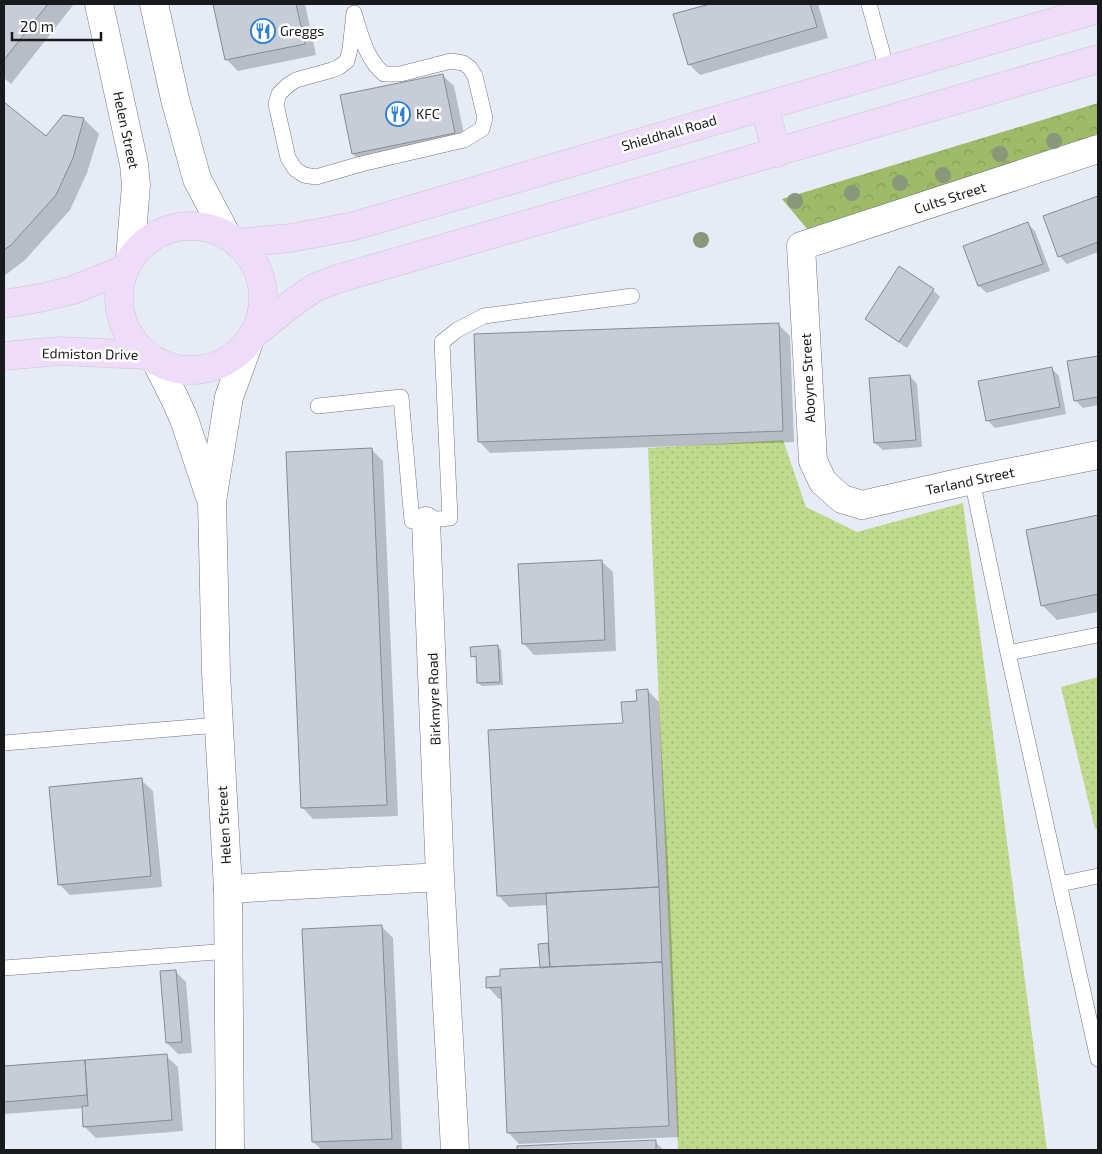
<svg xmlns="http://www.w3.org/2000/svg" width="1102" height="1154" font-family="'Exo 2',sans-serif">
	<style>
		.grass { fill: url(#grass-dots) }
		.forest { fill: url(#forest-crowns) }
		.shadow { fill: #0003 }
		.building { fill: #c8ccd7; stroke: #878b94 }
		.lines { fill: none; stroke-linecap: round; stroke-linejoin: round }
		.lane-casing { stroke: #72767f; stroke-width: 16 }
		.street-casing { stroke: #72767f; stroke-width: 29 }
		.secondary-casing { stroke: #72767f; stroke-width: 29 }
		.primary-casing { stroke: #c8c8c9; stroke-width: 29 }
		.lane { stroke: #fff; stroke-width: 15 }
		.street { stroke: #fff; stroke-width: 28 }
		.secondary { stroke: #fff; stroke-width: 28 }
		.primary { stroke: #efdcfb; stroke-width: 28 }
		.tree { fill: #8a977b }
		.labels { text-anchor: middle; stroke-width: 5; stroke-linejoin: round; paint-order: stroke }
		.poi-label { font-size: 14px; fill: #181a1e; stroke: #fff; text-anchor: start }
		.street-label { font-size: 14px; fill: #181a1e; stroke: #fff }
	</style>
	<defs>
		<pattern id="grass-dots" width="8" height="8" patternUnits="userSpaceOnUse" patternTransform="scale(1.25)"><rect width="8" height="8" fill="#beda8c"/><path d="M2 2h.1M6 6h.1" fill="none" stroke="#a3ba78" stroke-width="1.8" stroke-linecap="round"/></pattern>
		<pattern id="forest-crowns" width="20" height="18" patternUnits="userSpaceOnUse" patternTransform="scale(1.25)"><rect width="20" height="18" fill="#9dbb68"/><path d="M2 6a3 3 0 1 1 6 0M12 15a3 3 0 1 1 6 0" fill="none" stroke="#86a05a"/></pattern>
	</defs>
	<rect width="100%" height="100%" fill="#e6ebf5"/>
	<!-- grass -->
	<path class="grass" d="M783,440L806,507L857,532L963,503L1047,1150H678L648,448Z
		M1098,677V828L1095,829L1061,687Z"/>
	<!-- forest -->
	<path class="forest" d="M1098,103V134L814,237L782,199Z"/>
	<!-- shadow -->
	<path class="shadow" d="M4,4H74L11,84L4,78Z
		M215,4H305L316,55L238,71L227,60Z
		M714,4H818L828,38L700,75L689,64L675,15Z
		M442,75L454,86L466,144L365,165L353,154L342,96Z
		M4,104L46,138L64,116L84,119L99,134L87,173L70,210L25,260L4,276Z
		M1098,198V252L1067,264L1059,256L1045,217Z
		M1028,224L1035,231L1050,271L987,293L979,286L965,246Z
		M933,290L940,297L907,348L874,326L866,318Z
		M779,325L790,336L794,442L490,453L479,441Z
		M1098,357V405L1083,408L1075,400L1068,362Z
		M1052,369L1059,376L1066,414L995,428L987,420Z
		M910,376L917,384L922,447L883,450L875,443Z
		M372,450L383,461L398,816L313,819L302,807Z
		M1098,517V612L1057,620L1042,605L1027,531Z
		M601,561L613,572L616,651L534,655L523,643Z
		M498,647L501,650L503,685L482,686L478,683L477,659L472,656Z
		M648,691L659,702L670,899L679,1137L519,1144L508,1132L502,999H499L488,987L501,977L541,969L548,945L550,947L548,905L509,907L498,895Z
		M141,780L153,791L162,887L70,895L59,884Z
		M381,926L393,938L402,1150H322L313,1142Z
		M175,971L186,982L192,1053L178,1054L167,1043Z
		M166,1056L178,1067L183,1131L96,1138L84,1126L83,1108L4,1114V1068Z
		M655,1142L664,1150H519L518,1148Z"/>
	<!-- building -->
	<path class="building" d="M4,4H48L4,60Z
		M213,4H296L305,44L225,60Z
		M710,4H810L817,27L688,65L673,14Z
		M443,74L455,133L352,154L340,95Z
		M4,102L46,136L63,115L84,118L73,158L56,195L11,245L4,250Z
		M1098,196V242L1058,257L1043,216Z
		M1028,222L1043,264L978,286L963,246Z
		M899,266L934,289L899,342L865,319Z
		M779,323L783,431L478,442L474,334Z
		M1098,356V397L1074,401L1067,361Z
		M1052,367L1060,407L986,421L978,381Z
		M910,375L916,440L874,443L869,378Z
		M372,448L387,805L301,808L286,452Z
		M1098,515V594L1041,606L1026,530Z
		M602,560L605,640L522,644L518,564Z
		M498,645L500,682L477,683L476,656L471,657L470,647Z
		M648,689L659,887L497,896L488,730L623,723L621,702L637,701L636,690Z
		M142,778L151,876L58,885L49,787Z
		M659,887L662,962L550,967L546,893Z
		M382,925L392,1139L312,1142L302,929Z
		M548,943L550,967L540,968L538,944Z
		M662,962L669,1126L507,1133L501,987L486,988V977L500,976V969Z
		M176,970L182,1042L166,1043L160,971Z
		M167,1054L172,1120L83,1127L82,1106H88L85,1060Z
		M85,1060L87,1095L4,1102V1066Z
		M656,1140V1150H517V1146Z"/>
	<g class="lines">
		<defs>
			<path id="lane" d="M869,4L887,70
				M354,13C361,35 366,59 384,74H400L451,61L463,63L470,68L475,76L485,118L482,129L464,140L361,164L316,177L304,175L295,169L288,158L276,104L279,94L288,85L296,80L332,70L339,67L347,61L350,49Z
				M318,406L401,397L412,521L450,518L442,342L457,330L484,316L632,296
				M972,480L1008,653
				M1098,635L1008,653L1098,1059
				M4,743L218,725
				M1060,884L1098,876
				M4,968L230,951"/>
			<path id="street" d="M1098,149L801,246L813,461L823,482L842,499L862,505L972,480L1098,455
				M426,521L440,877L455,1150
				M228,889L440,877"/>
			<path id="secondary" d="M99,4L134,164L136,185L130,258
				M154,4L175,99L197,179L226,234
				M156,361L175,399L184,419L210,497
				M230,1150L228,889L216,673L212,501L229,397L249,342"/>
			<path id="primary" d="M764,106L777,153
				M119 298a72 72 0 1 1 144 0a72 72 0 1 1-144 0Z
				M237,243L291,238L354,226L1098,9
				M4,304L40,298L73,290L125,269
				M256,332L294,302L314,288L337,279L1098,59
				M4,356L59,351L146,355"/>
		</defs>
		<!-- lane casing -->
		<use href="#lane" class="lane-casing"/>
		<!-- street casing -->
		<use href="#street" class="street-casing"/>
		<!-- secondary casing -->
		<use href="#secondary" class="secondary-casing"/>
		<!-- primary casing -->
		<use href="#primary" class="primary-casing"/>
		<!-- lane -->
		<use href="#lane" class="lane"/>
		<!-- street -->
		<use href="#street" class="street"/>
		<!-- secondary -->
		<use href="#secondary" class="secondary"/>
		<!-- primary -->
		<use href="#primary" class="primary"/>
	</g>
	<!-- trees -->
	<g class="tree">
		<circle cx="1054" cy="141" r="8"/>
		<circle cx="1000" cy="154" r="8"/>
		<circle cx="943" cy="175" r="8"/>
		<circle cx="900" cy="183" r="8"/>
		<circle cx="852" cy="193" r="8"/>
		<circle cx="795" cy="201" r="8"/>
		<circle cx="701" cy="240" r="8"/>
	</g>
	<!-- icons -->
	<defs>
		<symbol id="restaurant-ring" viewBox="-11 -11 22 22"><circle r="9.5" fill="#fff" stroke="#2d81d0" stroke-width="1.5"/><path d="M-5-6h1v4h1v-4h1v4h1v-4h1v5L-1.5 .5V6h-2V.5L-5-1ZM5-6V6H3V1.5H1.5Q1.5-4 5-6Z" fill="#2d81d0"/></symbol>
	</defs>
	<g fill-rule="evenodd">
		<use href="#restaurant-ring" x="249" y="17" width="28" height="28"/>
		<use href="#restaurant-ring" x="384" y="100" width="28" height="28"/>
	</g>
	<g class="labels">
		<!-- poi labels -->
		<g class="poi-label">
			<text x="280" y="36">Greggs</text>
			<text x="416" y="119">KFC</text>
		</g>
		<!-- street labels -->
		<g class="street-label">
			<text transform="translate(126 130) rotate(78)" y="5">Helen Street</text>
			<text transform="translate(669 133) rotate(-16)" y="5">Shieldhall Road</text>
			<text transform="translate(950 198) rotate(-18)" y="5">Cults Street</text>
			<text transform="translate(90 354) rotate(1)" y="5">Edmiston Drive</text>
			<text transform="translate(808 378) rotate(-93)" y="5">Aboyne Street</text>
			<text transform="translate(970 481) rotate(-12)" y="5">Tarland Street</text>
			<text transform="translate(434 699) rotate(-92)" y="5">Birkmyre Road</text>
			<text transform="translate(224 825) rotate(-93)" y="5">Helen Street</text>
		</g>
	</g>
	<!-- border -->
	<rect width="1102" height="1154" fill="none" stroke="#181a1e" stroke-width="10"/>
	<!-- scale -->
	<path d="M12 32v8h89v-8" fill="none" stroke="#181a1e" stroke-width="2.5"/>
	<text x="20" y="32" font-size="15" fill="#181a1e" stroke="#ffffff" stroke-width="4" paint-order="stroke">20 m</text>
</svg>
